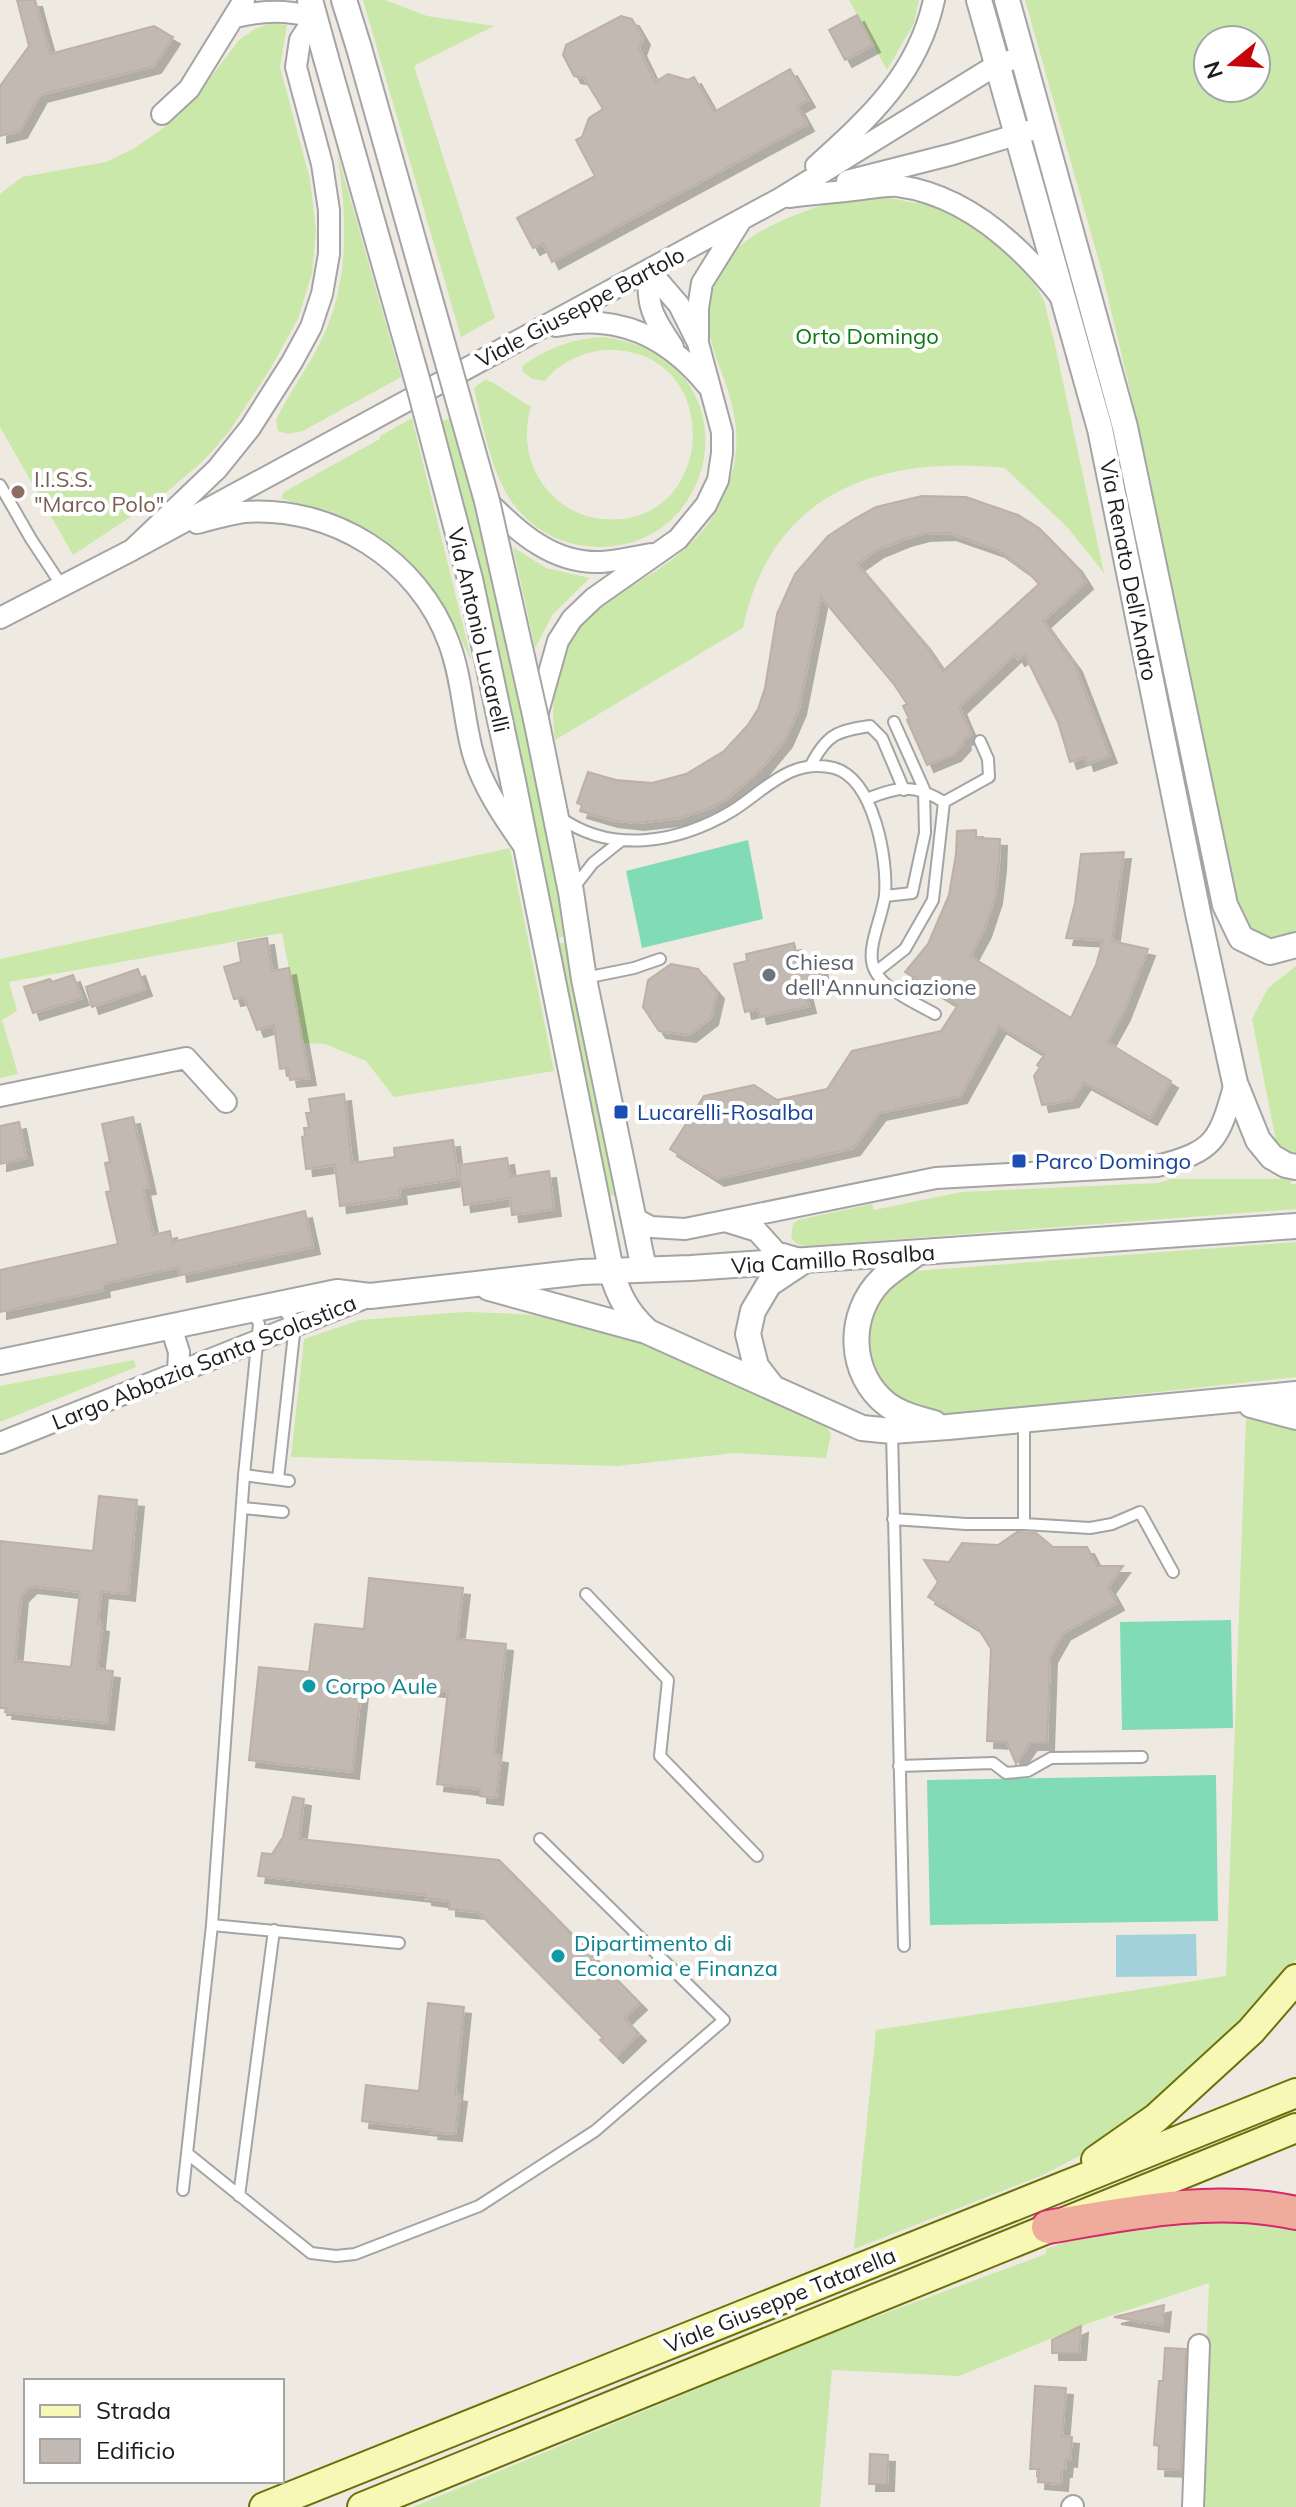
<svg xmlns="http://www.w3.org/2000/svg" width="1296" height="2507" font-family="Mulish,sans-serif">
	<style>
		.grass { fill: #cae8a9; fill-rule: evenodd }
		.pitch { fill: #81dcb5 }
		.water { fill: #a3d1db }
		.building { fill: #c2b9b2; stroke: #bfb0a5; stroke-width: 2; fill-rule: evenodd; filter: url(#shadow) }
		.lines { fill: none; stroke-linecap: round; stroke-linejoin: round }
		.service-casing { stroke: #a4a4a4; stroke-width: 14 }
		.minor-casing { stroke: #a4a4a4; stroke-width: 24 }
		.tertiary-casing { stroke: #a4a4a4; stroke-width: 28 }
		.secondary-casing { stroke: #6a7107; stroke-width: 32 }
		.trunk-casing { stroke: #d52769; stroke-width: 36 }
		.service { stroke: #fff; stroke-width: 10 }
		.minor { stroke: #fff; stroke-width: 20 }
		.tertiary { stroke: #fff; stroke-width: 24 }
		.secondary { stroke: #f7f8b6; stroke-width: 28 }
		.trunk { stroke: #efac9d; stroke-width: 32 }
		.tertiary-bridge-casing { stroke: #a4a4a4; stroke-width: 28; stroke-linecap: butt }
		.tertiary-bridge { stroke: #fff; stroke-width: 24 }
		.education-dot { fill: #8d6e63; stroke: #fff; stroke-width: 3 }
		.worship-dot { fill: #6b7280; stroke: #fff; stroke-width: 3 }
		.transit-dot { fill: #1a4fb4; stroke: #fff; stroke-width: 3 }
		.culture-dot { fill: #0f9aa8; stroke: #fff; stroke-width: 3 }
		.labels { text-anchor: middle; stroke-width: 8; stroke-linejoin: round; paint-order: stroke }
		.street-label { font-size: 22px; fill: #1d1d1d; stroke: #fff }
		.park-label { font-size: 22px; fill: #0d7812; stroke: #fff }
		.education-label { font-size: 22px; fill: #785e54; stroke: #fff; text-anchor: start }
		.worship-label { font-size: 22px; fill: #5b616d; stroke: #fff; text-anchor: start }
		.transit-label { font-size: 22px; fill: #164399; stroke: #fff; text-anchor: start }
		.culture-label { font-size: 22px; fill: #0d838f; stroke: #fff; text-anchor: start }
	</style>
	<defs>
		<filter id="shadow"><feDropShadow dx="7" dy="7" stdDeviation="0" flood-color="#0004"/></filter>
	</defs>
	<rect width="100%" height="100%" fill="#eeeae2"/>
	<!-- grass -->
	<path class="grass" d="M363,0H385L427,16L494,26L414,66L495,318L461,337Z
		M849,0H919L914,23L887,70Z
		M1025,0H1296V932C1266,947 1258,939 1238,916L1129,386L1102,272ZM1208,40H1256V88H1208Z
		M271,23L287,25L280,67L310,179L316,231L312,273L298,319L269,371L228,433L204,460L162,496L73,555L0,427V194L22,177L106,162L133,149L162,129L190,104L239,40L255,29Z
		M337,152L401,377L303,431L288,434L278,431L276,420C288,394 306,371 319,345C351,282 347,219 337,152Z
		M885,197L915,203L925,202L949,211L1003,249L1028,271L1044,301L1055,345L1104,573L1068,528L1005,468C879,455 771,492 743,628L555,740C536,576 673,607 723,498C736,470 740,440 733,410C723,360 692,329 718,277C723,268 728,258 735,251C757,227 811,207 843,200C857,197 872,198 885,197Z
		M604,337C616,339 628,341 640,346C756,393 707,567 578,545C547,539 522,520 506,493C489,461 482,423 474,388L485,380L492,382L531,407C515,458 547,513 602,519C718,530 726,348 608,350C584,351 560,362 545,381L533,379L523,372L522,367L526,363C551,347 574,338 604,337Z
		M412,418L472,662C442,594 406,542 334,513C317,506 298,505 281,498L284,492L380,439V436Z
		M453,418C498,589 532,762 567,936L556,938L494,635L441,421Z
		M513,547L546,568L590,578L553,614L535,648Z
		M510,848L554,1071L394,1097L366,1061L325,1044L303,1043L282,933L9,982L17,1011L2,1020L18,1074L0,1078V959Z
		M568,942L617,1195L613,1196L607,1192L557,944Z
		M1296,966V1154L1278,1151L1252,1019L1268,988Z
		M1171,1179H1291V1184H1296V1209L806,1246L797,1244L791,1238L793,1224L798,1220L872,1204L874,1210L961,1192L1159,1183Z
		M1296,1242V1377L957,1414H933L886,1394L864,1351L874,1302L903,1274L915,1271Z
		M464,1312C493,1313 522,1313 550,1318C642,1333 741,1387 826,1425L831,1434L826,1458L735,1453L617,1466L291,1457L304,1339L360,1320Z
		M134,1360L136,1367L0,1422V1386Z
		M1263,1417L1296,1429V1959L1284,1978L1212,2060L1104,2143L1043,2175L854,2249L876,2030L1226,1976L1246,1418Z
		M1163,2216L1296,2222V2507H1200L1209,2283L1089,2323L959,2376L832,2370L820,2507H413L837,2331L1046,2254V2249L1094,2231Z"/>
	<!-- pitch -->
	<path class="pitch" d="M748,840L763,919L642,948L626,871Z
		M1231,1620L1233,1728L1122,1730L1120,1622Z
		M1216,1775L1218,1921L930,1925L927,1780Z"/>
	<!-- water -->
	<path class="water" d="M1196,1934L1197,1976L1116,1977V1935Z"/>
	<!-- building -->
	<path class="building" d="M17,0H35L50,54L154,26L173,37L154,66L40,95L20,131L0,136V86L29,46Z
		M857,15L873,45L845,60L829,30Z
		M621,16L632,19L643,38L639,49L655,82L668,74L688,80L694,77L714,112L790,69L808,100L797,106L807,124L552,262L543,243L533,248L517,218L595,176L576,140L582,137L589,118L603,109L584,78L574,76L563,55L566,45Z
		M922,496L966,497L1018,515L1039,528L1075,565L1086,582L1043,621L1075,665L1110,756L1087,764L1085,757L1070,762L1058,722L1025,655L1018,659L1015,654L959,707L971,735L963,739L964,743L954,754L927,765L907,720L909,719L903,706L907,704L893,683L821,597L799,708L785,740L760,770L728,798L712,807L680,818L637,823L611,820L580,811L582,805L577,803L588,772L616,780L652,783L686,774L724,751L748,725L758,709L765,688L777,614L795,574L828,536L854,519L876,507ZM949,533L998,550L1027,571L1039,584L943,671L923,642L857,564L877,550L904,539L923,534Z
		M976,830V838L1000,839L999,864L995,897L984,930L970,956L1071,1018L1096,965L1103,940L1066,938L1075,903L1081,854L1124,852L1112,941L1148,949L1123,1013L1107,1042L1171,1081L1150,1118L1084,1082L1072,1100L1042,1105L1034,1076L1040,1067L1037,1065L1045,1054L999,1026L960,1096L879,1113L853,1148L717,1179L670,1149L704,1096L754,1085L777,1100L827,1089L852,1051L941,1031L958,1005L905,972L928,944L949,895L956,854L957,831Z
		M267,938L272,971L289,968L309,1078L290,1080L288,1068L280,1069L274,1025L257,1030L244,997L234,999L224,967L241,962L238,943Z
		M794,943L799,964L818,959L824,981L804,986L809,1006L760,1017L758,1009L745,1012L734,964L747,961L746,954Z
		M671,964L698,969L717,992L711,1018L689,1035L659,1031L643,1007L648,980Z
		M138,969L145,989L92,1007L86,987Z
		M73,975L82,998L33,1013L24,987L50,979L52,982Z
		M344,1094L352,1163L395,1157L394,1148L453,1140L458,1179L399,1188L400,1197L340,1206L335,1165L306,1169L302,1137L305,1136L304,1128H309L306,1113H311L309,1099Z
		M133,1117L149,1187L143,1188L153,1235L170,1231L172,1242L305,1211L313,1247L180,1275L179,1267L102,1284L103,1290L0,1312V1270L118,1244L106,1192L111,1191L105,1163L110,1162L102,1124Z
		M19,1122L26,1158L0,1164V1126Z
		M507,1158L510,1177L549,1171L554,1209L512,1215L510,1198L464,1205L459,1165Z
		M99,1496L137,1500L128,1594L101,1591L98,1624L102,1625L97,1669L113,1671L107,1723L5,1712L6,1708H0V1541L93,1551ZM30,1586L80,1592L71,1667L15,1661L21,1595Z
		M1017,1532L1036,1533L1053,1547H1087L1097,1566H1123L1108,1587L1117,1603L1063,1633L1050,1656L1047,1743H1030L1016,1764L1007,1742L987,1741L991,1649L978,1628L928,1597L938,1582L924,1560L949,1562L962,1543L998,1545Z
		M369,1578L463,1588L457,1639L506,1644L494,1755L501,1756L496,1798L480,1796V1789L437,1784L448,1691L362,1682L352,1772L249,1760L259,1667L309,1672L315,1624L364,1629Z
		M293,1797L304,1799L299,1839L499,1860L640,2003L624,2018L639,2034L616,2056L600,2040L603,2038L478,1912L449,1909V1901L425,1898V1895L258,1876L262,1853L272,1854L283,1837Z
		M428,2003L464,2007L455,2094L460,2095L455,2134L431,2132L432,2129L362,2121L366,2085L419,2091Z
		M1164,2305L1162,2325L1114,2317Z
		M1081,2326L1079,2353H1052V2340Z
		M1165,2348L1186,2349L1181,2470L1158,2469L1159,2446L1154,2445L1159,2381H1163Z
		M1035,2386L1066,2388L1062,2436L1072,2437L1070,2460L1066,2459L1065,2470H1062L1061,2484L1038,2482L1039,2469H1030Z
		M870,2454L888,2455L887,2484H869Z"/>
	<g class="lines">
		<defs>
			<path id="service" d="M0,485L31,539L62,586
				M811,765C827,734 837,731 870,726L882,738L904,790
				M867,799C899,786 915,784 944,802L933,900L905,949L877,971
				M944,802L989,777L988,759L980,741
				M561,818C613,855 680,842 732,811C764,791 791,757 834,768C874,779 888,860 885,895C883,914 869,943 872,961C875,987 915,1002 935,1014
				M575,886L593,863L622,840
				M885,896L912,893L925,833L924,789L894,722
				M585,978L634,968L660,959
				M1024,1421V1524L1090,1528L1112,1524L1140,1512L1173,1572
				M892,1432L904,1946
				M244,1475L289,1481
				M278,1479L295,1325L286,1313V1303
				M243,1508L283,1512
				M893,1519L966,1524H1024
				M586,1594L668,1680L660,1756L757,1856
				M899,1766L993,1763L1006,1773L1028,1771L1051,1758L1142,1757
				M212,1925L399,1943
				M188,2154L311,2253L336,2256L355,2254L479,2206L595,2131L724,2020L540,1839
				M183,2190L212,1925L244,1475L259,1324L253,1310
				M239,2196L274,1930"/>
			<path id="minor" d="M162,114L189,89L244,0
				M816,166C870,117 918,74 934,0
				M847,181L953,154L1032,130
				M789,197C813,194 837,192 862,189C873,188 887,185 898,186C966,195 1021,246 1061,297
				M649,270C646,307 653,317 673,347
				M556,326C618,313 668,337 707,385
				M698,339V308L702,283L740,222
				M487,501C519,532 552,564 601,562C617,561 634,557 651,554
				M197,523C212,519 229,514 244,512C332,505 419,560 449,643C462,678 463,715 472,750C481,784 504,818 524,846
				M132,550L781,198L998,64L1008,61
				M0,618L132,550L217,469L250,428L292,362L311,327L322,294L329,254V210L322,164L296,67L300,40L315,17C286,10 264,10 235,17
				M536,719L558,641L572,619L594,598L678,539L706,505L718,480L722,453V432L698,343L679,305L649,270
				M0,1096L186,1058L226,1102
				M634,1218L651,1227L685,1229L936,1178L1157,1166C1216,1151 1219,1140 1235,1083
				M728,1222L757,1231L776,1252L800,1259
				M171,1327L179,1352L178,1371
				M0,1443L370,1296
				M1072,2507L1073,2506
				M1193,2507L1199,2345"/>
			<path id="tertiary" d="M310,0L326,58
				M344,0L359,48
				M979,0L1100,429L1198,913L1235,1083L1258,1140L1272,1157L1286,1165L1296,1167
				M1007,0L1125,427L1225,905L1241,938L1270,952L1296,945
				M536,719L571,892L584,979L644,1269
				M513,781L611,1270C618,1295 627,1312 646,1330
				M917,1253C905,1262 892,1270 882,1279C846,1314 848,1375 888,1405C902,1415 919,1419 934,1423
				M489,1288L646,1331L862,1428L892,1431L948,1427L1296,1394
				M0,1362L337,1292L370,1296L582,1272L691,1268L1296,1226
				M773,1388L756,1366L748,1334L753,1311L769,1284L802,1262
				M1251,1405L1296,1417"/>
			<path id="secondary" d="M1096,2160L1156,2118L1251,2031L1296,1979
				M264,2507L1296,2093
				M362,2507L1296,2128"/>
			<path id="trunk" d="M1048,2227C1129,2213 1214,2195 1296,2213"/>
		</defs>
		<!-- service casing -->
		<use href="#service" class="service-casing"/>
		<!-- minor casing -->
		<use href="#minor" class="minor-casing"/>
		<!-- tertiary casing -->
		<use href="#tertiary" class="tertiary-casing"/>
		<!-- secondary casing -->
		<use href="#secondary" class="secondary-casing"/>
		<!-- trunk casing -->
		<use href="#trunk" class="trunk-casing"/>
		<!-- service -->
		<use href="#service" class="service"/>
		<!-- minor -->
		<use href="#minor" class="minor"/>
		<!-- tertiary -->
		<use href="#tertiary" class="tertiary"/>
		<!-- secondary -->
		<use href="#secondary" class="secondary"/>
		<!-- trunk -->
		<use href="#trunk" class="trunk"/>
		<defs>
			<path id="tertiary-bridge" d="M359,48L487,501L536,719
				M326,58L419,386L470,579L513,781"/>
		</defs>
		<!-- tertiary-bridge casing -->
		<use href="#tertiary-bridge" class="tertiary-bridge-casing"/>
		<!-- tertiary-bridge -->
		<use href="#tertiary-bridge" class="tertiary-bridge"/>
	</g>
	<!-- markers -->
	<circle class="education-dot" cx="18" cy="492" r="8"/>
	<circle class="worship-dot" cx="769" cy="975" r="8"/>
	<g class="transit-dot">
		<rect x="613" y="1104" width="16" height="16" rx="4"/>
		<rect x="1011" y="1153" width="16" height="16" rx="4"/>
	</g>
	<g class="culture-dot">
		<circle cx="309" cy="1686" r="8"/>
		<circle cx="558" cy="1956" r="8"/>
	</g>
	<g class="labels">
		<!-- street labels -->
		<g class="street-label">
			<text transform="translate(580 307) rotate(-28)" y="8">Viale Giuseppe Bartolo</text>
			<text transform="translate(1129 570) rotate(79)" y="8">Via Renato Dell'Andro</text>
			<text transform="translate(479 630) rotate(77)" y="8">Via Antonio Lucarelli</text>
			<text transform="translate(833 1259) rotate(-4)" y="8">Via Camillo Rosalba</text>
			<text transform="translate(204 1362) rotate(-22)" y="8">Largo Abbazia Santa Scolastica</text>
			<text transform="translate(780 2300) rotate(-22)" y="8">Viale Giuseppe Tatarella</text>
		</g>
		<!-- park labels -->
		<g class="park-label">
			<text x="867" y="344">Orto Domingo</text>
		</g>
		<!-- education labels -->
		<g class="education-label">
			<text x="34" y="487">I.I.S.S.<tspan x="34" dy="25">"Marco Polo"</tspan></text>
		</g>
		<!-- worship labels -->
		<g class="worship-label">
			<text x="785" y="970">Chiesa<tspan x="785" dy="25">dell'Annunciazione</tspan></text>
		</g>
		<!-- transit labels -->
		<g class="transit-label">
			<text x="637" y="1120">Lucarelli-Rosalba</text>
			<text x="1035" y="1169">Parco Domingo</text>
		</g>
		<!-- culture labels -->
		<g class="culture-label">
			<text x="325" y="1694">Corpo Aule</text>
			<text x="574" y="1951">Dipartimento di<tspan x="574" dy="25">Economia e Finanza</tspan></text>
		</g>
	</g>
	<!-- legend -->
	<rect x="24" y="2379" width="260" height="104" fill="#ffffff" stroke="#a5a5a5" stroke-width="2"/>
	<rect x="40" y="2405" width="40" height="12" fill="#f7f8b6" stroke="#a5a5a5" stroke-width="2"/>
	<text x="96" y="2419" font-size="24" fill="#1d1d1d">Strada</text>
	<rect x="40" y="2439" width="40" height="24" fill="#c2b9b2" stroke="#a5a5a5" stroke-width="2"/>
	<text x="96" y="2459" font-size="24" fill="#1d1d1d">Edificio</text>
	<!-- north arrow -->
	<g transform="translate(1232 64) rotate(252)"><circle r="38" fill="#ffffff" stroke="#a5a5a5" stroke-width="2"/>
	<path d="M0-6L14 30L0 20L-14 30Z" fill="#c6040b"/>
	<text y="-12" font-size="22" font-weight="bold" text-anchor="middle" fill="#1d1d1d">N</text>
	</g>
</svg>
